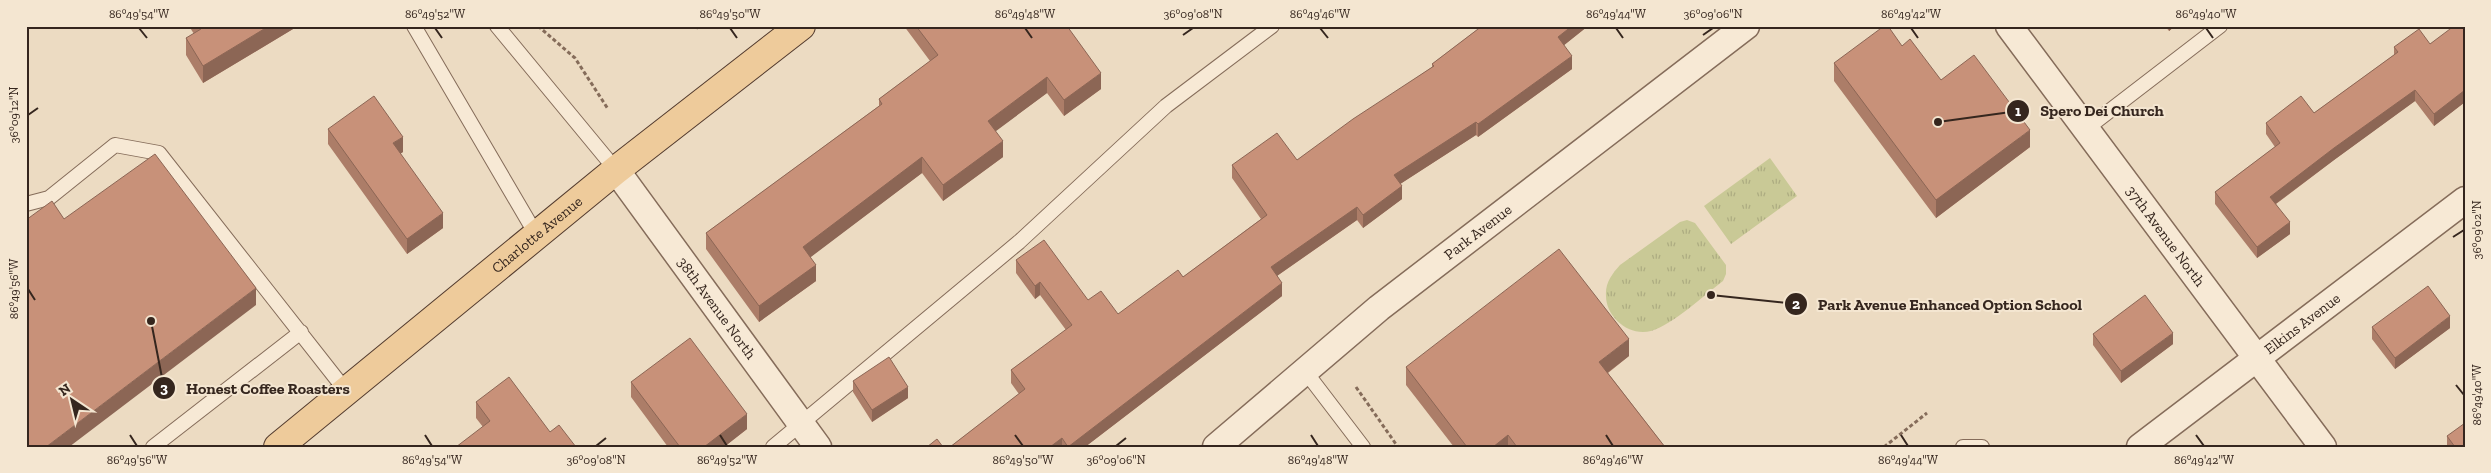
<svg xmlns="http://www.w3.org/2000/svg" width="2491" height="473" font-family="'Zilla Slab',serif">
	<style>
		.park { fill: url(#park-tufts) }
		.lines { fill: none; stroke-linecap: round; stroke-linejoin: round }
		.service-casing { stroke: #856c5a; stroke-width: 16 }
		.minor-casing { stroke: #856c5a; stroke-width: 29 }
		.primary-casing { stroke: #533b2e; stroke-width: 30 }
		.path { stroke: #856c5a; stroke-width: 3; stroke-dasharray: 4 2.5; stroke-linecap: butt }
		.service { stroke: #f7e9d5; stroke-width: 14 }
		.minor { stroke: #f7e9d5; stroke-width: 26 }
		.primary { stroke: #eecb9b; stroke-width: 28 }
		.wall { fill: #ac7d68 }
		.shaded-wall { fill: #8c6655 }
		.building { fill: #c89179; stroke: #8c6655 }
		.ticks { fill: none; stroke: #35261e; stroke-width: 2 }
		.labels { text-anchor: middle; stroke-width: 4; stroke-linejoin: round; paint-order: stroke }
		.street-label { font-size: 15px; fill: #35261e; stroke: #f4e6d1 }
		.leader { fill: none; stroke: #35261e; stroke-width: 2 }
		.callout-dot { fill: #35261e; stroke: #f4e6d1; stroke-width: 2 }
		.mark-label { font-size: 15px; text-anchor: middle; font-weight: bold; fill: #fff }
		.callout-label { font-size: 16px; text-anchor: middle; font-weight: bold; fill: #35261e; stroke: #f4e6d1; stroke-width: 4; stroke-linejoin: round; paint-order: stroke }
		.neatline { fill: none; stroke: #35261e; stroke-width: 2 }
		.ticks-label { font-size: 12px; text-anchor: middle; fill: #35261e }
	</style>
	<defs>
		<pattern id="park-tufts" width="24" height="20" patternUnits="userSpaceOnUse" patternTransform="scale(1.25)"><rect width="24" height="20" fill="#c9c996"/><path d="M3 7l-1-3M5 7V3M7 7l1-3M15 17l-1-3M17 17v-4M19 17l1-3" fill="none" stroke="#adac81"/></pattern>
	</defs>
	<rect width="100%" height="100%" fill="#ecdbc2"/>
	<!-- park -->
	<path class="park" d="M1770,158L1797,196L1731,244L1704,206Z
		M1687,220L1695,223L1726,265V274L1723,281C1703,296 1674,324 1651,331C1629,337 1606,317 1606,296C1605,283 1612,274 1620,265L1680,222Z"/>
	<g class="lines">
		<defs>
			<path id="service" d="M414,26L537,236
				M497,26L616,170
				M2086,129L2220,26
				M26,204L49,198L115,145L159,153L346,391
				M1305,371L1363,447
				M153,447L301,332
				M773,447L1019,242L1166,106L1272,26
				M1963,447H1982"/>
			<g id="minor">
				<path id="s1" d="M2009,26L2323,447"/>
				<path id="s2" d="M616,170L818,447"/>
				<path id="s3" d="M1216,447L1379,308L1746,26"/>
				<path id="s4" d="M2140,447L2465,200"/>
			</g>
			<g id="primary">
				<path id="s5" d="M278,447L616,170L801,26"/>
			</g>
		</defs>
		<!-- service casing -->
		<use href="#service" class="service-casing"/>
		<!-- minor casing -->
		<use href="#minor" class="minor-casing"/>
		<!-- primary casing -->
		<use href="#primary" class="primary-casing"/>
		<!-- path -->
		<path class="path" d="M538,26L575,58L608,109
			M695,26L699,29
			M1356,387L1398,447
			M1884,447L1927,413"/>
		<!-- service -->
		<use href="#service" class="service"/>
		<!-- minor -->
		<use href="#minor" class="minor"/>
		<!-- primary -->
		<use href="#primary" class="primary"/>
	</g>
	<!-- wall -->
	<path class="wall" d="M189,26H298L203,83L186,55V38L194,34Z
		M904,26H1067L1101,89L1064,116L1047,93L995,131L1003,157L943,201L922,173L810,257L816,281L759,322L706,249V233L879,106V99L930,61Z
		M1482,26H1588L1564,45L1572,69L1478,137L1476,135L1400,184L1402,199L1363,228L1357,220L1277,276L1282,296L1085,447H950L1019,394L1011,383V370L1066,330L1040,295L1035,299L1016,273V260L1088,300L1118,314L1183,277L1261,219L1232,178V165L1297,160L1432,67V64Z
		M2165,26H2175L2169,31Z
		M2465,26V102L2434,126L2415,101L2334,160L2276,204L2290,234L2257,258L2215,204V192L2275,147L2266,134V123L2314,113L2394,55V47L2430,44Z
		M1902,46L1941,80L2030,147L1936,218L1834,81V63Z
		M328,129L403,152L400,153L443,228L407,254L328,144Z
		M2372,327L2450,328L2395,369L2372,339Z
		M2093,334L2173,344L2121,383L2093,345Z
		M1629,356L1608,373L1665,447H1454L1406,385V367Z
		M853,381L908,398L872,422L853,392Z
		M631,382L747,429L724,447H668L631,397Z
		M476,402L550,432L483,427L476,418Z
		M2447,436L2465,447H2447Z"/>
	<!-- shaded-wall -->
	<path class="shaded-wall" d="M269,26H298L203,83V66Z
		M1572,26H1588L1558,50V37Z
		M2169,26H2175L2169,31Z
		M1572,56V69L1478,137V124Z
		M1101,73V89L1064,116V100Z
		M1047,77V93L988,137V121Z
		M2415,90V101L2334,160L2270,208V197L2334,148Z
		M2465,90V102L2434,126V114Z
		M1476,122V135L1394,188V175Z
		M2030,130V147L1936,218V200Z
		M403,137V152L393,159V143Z
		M1003,141V157L943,201V185Z
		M922,157V173L803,263V247Z
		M1402,186V199L1363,228V215Z
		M1357,207V220L1271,280V267Z
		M443,213V228L407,254V239Z
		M2290,222V234L2257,258V247Z
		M816,265V281L759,322V306Z
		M1040,282V295L1035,299V286Z
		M1282,283V296L1085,447H1068Z
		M256,288V305L69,447H46Z
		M2450,316V328L2395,369V358Z
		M2173,333V344L2121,383V371Z
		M1629,339V356L1599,379V362Z
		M908,387V398L872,422V410Z
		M747,414V429L724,447H704Z
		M1508,435V447H1493Z
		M1062,438V447H1050Z"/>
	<!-- building -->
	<path class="building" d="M200,26H269L203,66L186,38L201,29Z
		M916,26H1067L1101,73L1064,100L1047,77L988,121L1003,141L943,185L922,157L803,247L816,265L759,306L706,233L882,104L879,99L938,55Z
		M1482,26H1572L1558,37L1572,56L1478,124L1476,122L1394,175L1402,186L1363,215L1357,207L1271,267L1282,283L1068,447L1062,438L1050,447H950L1025,389L1011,370L1072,325L1040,282L1035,286L1016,260L1044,240L1088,300L1101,291L1118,314L1178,270L1183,277L1267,215L1232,165L1277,133L1297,160L1353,119L1434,66L1432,64Z
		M1884,26H1888L1902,46L1910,39L1941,80L1974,55L2030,130L1936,200L1834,63Z
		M2454,26H2465V90L2434,114L2415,90L2334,148L2270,197L2290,222L2257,247L2215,192L2280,143L2266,123L2301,96L2314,113L2398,52L2394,47L2419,29L2430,44Z
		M374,96L403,137L393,143L443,213L407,239L328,129Z
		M155,154L256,288L46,447H26V220L52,201L64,219Z
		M1559,249L1629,339L1599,362L1665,447H1517L1508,435L1493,447H1467L1406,367Z
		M2428,286L2450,316L2395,358L2372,327Z
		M2145,295L2173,333L2121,371L2093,334Z
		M690,338L747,414L704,447H680L631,382Z
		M889,357L908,387L872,410L853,381Z
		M509,377L550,432L559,425L576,447H456L490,421L476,402Z
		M2465,423V447H2455L2447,436Z
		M937,439L943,447H927Z"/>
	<!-- ticks -->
	<path class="ticks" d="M139,28L147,38M435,28L442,38M730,28L737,38M1025,28L1032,38M1320,28L1328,38M1616,28L1623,38M1911,28L1918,38M2206,28L2213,38M1183,35L1193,28M1703,35L1713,28M28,115L38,108M2453,237L2464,230M28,289L35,300M2456,385L2464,395M130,435L137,446M425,435L432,446M720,435L727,446M1015,435L1023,446M1311,435L1318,446M1606,435L1613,446M1901,435L1908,446M2196,435L2204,446M596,446L606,438M1116,446L1126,438"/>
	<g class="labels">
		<!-- street labels -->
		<g class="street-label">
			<text dy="5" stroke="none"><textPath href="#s3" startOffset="339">Park Avenue</textPath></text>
			<text dy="5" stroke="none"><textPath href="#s5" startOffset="335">Charlotte Avenue</textPath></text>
			<text dy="5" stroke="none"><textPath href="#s1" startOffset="262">37th Avenue North</textPath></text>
			<text dy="5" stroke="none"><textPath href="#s2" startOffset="171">38th Avenue North</textPath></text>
			<text dy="5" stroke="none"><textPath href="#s4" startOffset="204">Elkins Avenue</textPath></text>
		</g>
	</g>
	<!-- callouts -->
	<path class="leader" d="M1938 122L2018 111M1711 295L1796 304M151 321L164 388"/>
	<g class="callout-dot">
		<circle cx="1938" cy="122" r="5"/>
		<circle cx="1711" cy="295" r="5"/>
		<circle cx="151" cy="321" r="5"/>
		<circle cx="2018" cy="111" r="12"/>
		<circle cx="1796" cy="304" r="12"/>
		<circle cx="164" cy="388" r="12"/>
	</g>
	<g class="mark-label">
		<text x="2018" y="116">1</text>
		<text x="1796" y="309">2</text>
		<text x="164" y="393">3</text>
	</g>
	<g class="callout-label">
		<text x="2102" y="116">Spero Dei Church</text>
		<text x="1950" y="310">Park Avenue Enhanced Option School</text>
		<text x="268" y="394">Honest Coffee Roasters</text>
	</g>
	<!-- border -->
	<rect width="2491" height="473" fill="none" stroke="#f4e6d1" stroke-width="55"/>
	<!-- north arrow -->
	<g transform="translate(72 400) rotate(325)" stroke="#f4e6d1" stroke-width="4" paint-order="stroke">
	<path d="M0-4L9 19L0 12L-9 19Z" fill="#35261e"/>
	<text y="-8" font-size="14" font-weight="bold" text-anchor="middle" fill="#35261e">N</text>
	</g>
	<rect x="28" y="28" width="2436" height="418" class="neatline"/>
	<g class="ticks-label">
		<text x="139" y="18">86°49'54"W</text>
		<text x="435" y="18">86°49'52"W</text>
		<text x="730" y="18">86°49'50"W</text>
		<text x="1025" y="18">86°49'48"W</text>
		<text x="1193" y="18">36°09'08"N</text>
		<text x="1320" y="18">86°49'46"W</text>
		<text x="1616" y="18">86°49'44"W</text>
		<text x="1713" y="18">36°09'06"N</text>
		<text x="1911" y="18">86°49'42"W</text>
		<text x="2206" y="18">86°49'40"W</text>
		<text transform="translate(14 115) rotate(-90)" y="4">36°09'12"N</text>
		<text transform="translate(2477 230) rotate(-90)" y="4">36°09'02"N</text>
		<text transform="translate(14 289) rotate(-90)" y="4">86°49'56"W</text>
		<text transform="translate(2477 395) rotate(-90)" y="4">86°49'40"W</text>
		<text x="137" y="464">86°49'56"W</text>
		<text x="432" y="464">86°49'54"W</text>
		<text x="596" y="464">36°09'08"N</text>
		<text x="727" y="464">86°49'52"W</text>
		<text x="1023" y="464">86°49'50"W</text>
		<text x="1116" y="464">36°09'06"N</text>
		<text x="1318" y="464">86°49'48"W</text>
		<text x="1613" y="464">86°49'46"W</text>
		<text x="1908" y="464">86°49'44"W</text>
		<text x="2204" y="464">86°49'42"W</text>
	</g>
</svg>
